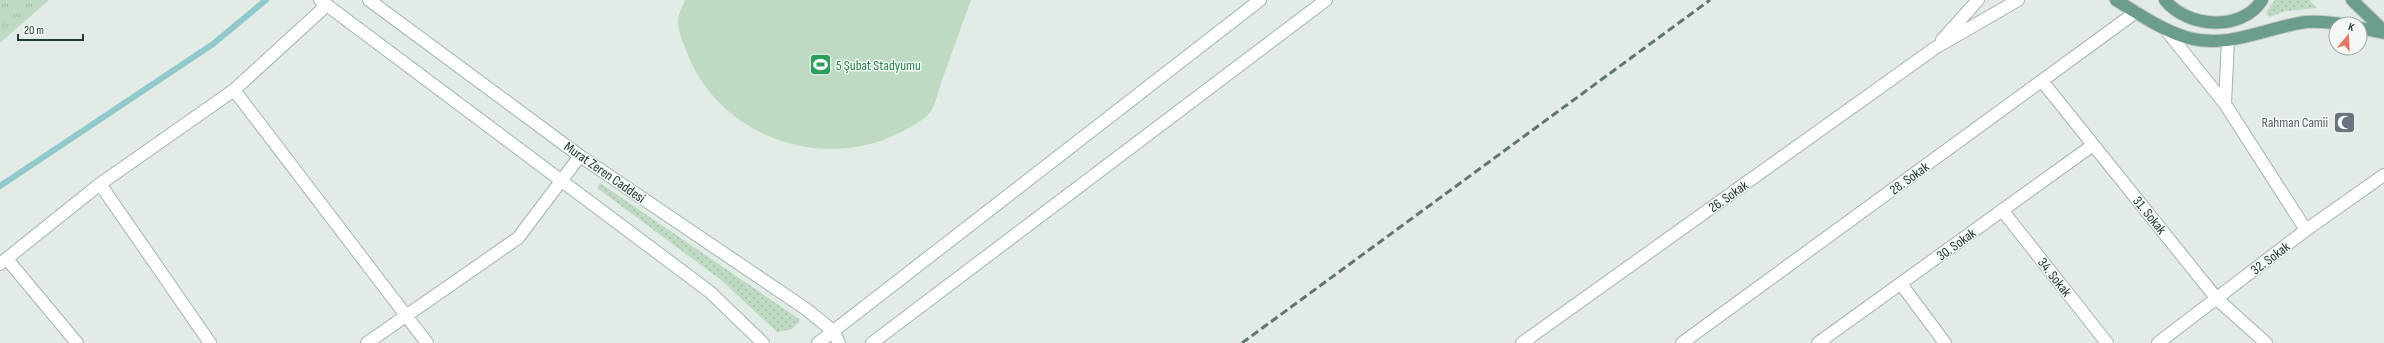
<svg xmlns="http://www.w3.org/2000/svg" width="2384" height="343" font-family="'Sofia Sans Condensed',sans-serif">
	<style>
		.grass { fill: url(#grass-dots) }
		.park { fill: url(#park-tufts) }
		.pitch { fill: #bedac2 }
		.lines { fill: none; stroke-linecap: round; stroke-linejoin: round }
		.stream { stroke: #90c8cb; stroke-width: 6 }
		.minor-casing { stroke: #a6b3ac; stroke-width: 14 }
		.tertiary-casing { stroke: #a6b3ac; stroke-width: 14 }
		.secondary-casing { stroke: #a2b6ad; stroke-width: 14 }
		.primary-casing { stroke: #c2c8c6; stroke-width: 14 }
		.minor { stroke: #fff; stroke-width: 12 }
		.tertiary { stroke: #fff; stroke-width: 12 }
		.secondary { stroke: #fff; stroke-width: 12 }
		.primary { stroke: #6c9c8a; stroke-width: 12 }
		.rail { stroke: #5f766d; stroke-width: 3; stroke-dasharray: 8 4; stroke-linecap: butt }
		.labels { text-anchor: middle; stroke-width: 3; stroke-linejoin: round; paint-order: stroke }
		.leisure-label { font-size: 14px; fill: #27864d; stroke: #f3f8f5; text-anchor: start }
		.worship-label { font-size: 14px; fill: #5b616d; stroke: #f3f8f5; text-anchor: end }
		.street-label { font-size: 14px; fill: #243b32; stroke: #f3f8f5 }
	</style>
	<defs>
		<pattern id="grass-dots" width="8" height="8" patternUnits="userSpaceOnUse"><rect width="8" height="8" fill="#bedac2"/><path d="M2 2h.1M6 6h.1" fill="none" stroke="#a3bca7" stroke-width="1.8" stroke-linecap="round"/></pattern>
		<pattern id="park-tufts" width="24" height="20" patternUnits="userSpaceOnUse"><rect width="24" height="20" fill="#bedac2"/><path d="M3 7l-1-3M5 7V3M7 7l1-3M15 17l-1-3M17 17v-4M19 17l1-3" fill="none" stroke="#a3bca7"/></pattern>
	</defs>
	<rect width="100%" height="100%" fill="#e3ebe6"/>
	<!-- grass -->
	<path class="grass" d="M2275,0H2309L2317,8L2286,11L2269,17L2266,12Z
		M600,183L799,319L800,321L792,329L777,332L720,279L597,188Z"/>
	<!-- park -->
	<path class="park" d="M0,0H49L0,43Z"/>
	<!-- pitch -->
	<path class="pitch" d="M685,0H971C961,27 952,53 942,80C939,89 936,103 931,111C925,120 910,127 901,132C827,171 730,140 693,66C688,55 677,31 678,20C678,14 683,6 685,0Z"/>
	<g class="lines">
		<!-- stream -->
		<path class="stream" d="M0,186L213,44L266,0"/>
		<defs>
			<path id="minor" d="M2166,30L2225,104L2306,230
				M2042,81L2217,299L2266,343
				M234,90L427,343
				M2225,104L2228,40
				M100,184L210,343
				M2002,210L2107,343
				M7,259L77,343
				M0,264L100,184L234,90L327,5
				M1901,284L1945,343
				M367,343L518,238L580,156
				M1682,343L2136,12
				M1818,343L2093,145
				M2158,343L2306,230L2384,175"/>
			<path id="tertiary" d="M1942,40L1978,0
				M1522,343L1935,48L2018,0"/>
			<path id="secondary" d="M320,0L710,292L763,343
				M369,0L580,156L806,309L833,331L839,343
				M818,343L1260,0
				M872,343L1326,0"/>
			<path id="primary" d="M2116,0C2139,14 2163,31 2189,38C2230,49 2267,27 2306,22C2319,21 2331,23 2343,24
				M2165,0C2187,28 2242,32 2262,0
				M2352,0L2384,31
				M2360,28L2384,33"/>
		</defs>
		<!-- minor casing -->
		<use href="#minor" class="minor-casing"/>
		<!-- tertiary casing -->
		<use href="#tertiary" class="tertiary-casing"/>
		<!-- secondary casing -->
		<use href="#secondary" class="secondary-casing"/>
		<!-- primary casing -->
		<use href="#primary" class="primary-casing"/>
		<!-- minor -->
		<use href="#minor" class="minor"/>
		<!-- tertiary -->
		<use href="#tertiary" class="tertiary"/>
		<!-- secondary -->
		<use href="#secondary" class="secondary"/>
		<!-- primary -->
		<use href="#primary" class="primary"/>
		<!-- rail -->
		<path class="rail" d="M1242,343L1710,0"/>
	</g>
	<!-- icons -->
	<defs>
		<symbol id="stadium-square" viewBox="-11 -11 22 22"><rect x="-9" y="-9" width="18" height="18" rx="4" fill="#2e9e5b" stroke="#f3f8f5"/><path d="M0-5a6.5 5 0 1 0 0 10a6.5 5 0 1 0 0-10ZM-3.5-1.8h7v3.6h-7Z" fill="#fff"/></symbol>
		<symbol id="mosque-square" viewBox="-11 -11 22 22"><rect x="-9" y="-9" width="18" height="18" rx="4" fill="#6b7280" stroke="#f3f8f5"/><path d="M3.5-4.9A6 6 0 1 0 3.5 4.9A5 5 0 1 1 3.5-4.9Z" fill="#fff"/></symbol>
	</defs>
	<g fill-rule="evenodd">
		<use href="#stadium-square" x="808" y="52" width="25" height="25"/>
		<use href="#mosque-square" x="2332" y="110" width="25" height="25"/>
	</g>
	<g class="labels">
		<!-- leisure labels -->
		<g class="leisure-label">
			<text x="836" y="70">5 Şubat Stadyumu</text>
		</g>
		<!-- worship labels -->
		<g class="worship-label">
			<text x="2328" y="127">Rahman Camii</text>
		</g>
		<!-- street labels -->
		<g class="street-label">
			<text transform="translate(605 172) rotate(35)" y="5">Murat Zeren Caddesi</text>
			<text transform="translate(1909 178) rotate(-36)" y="5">28. Sokak</text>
			<text transform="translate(1728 196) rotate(-35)" y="5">26. Sokak</text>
			<text transform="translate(2150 215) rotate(51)" y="5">31. Sokak</text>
			<text transform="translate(1956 244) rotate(-36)" y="5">30. Sokak</text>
			<text transform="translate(2270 258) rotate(-37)" y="5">32. Sokak</text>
			<text transform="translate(2055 277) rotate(52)" y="5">34. Sokak</text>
		</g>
	</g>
	<!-- north arrow -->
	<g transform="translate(2348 36) rotate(19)"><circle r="19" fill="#f3f8f5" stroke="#a0aca7"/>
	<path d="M0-3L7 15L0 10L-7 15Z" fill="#e47868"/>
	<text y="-6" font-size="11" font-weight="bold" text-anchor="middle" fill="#243b32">K</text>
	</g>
	<!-- scale -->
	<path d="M18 34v6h65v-6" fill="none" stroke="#243b32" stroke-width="2"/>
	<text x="24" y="34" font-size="12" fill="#243b32" stroke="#f3f8f5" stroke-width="3" paint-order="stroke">20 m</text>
</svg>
